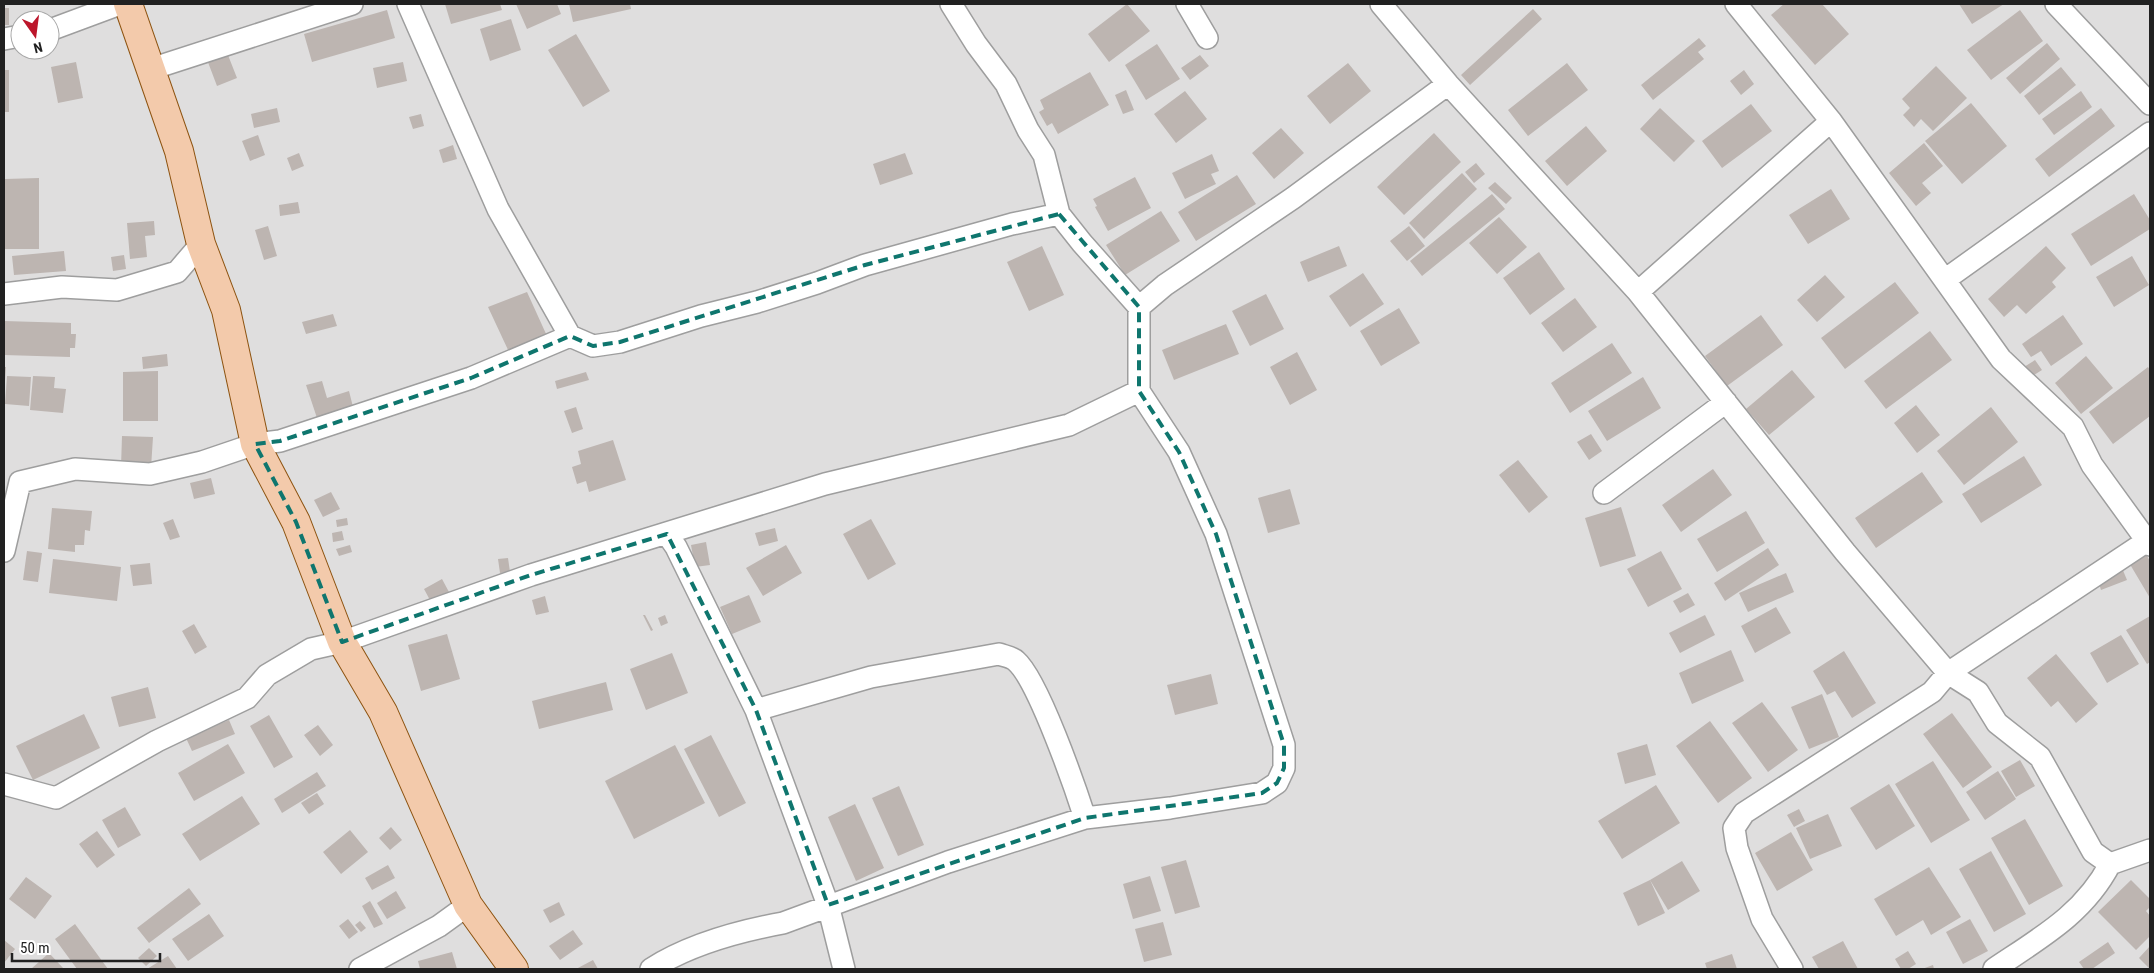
<svg xmlns="http://www.w3.org/2000/svg" width="2154" height="973" font-family="'Roboto Condensed',sans-serif">
	<style>
		.residential { fill: #dfdede; fill-rule: evenodd }
		.building { fill: #bdb5b1 }
		.lines { fill: none; stroke-linecap: round; stroke-linejoin: round }
		.minor-casing { stroke: #9e9e9e; stroke-width: 24 }
		.primary-casing { stroke: #8d5310; stroke-width: 30 }
		.minor { stroke: #fff; stroke-width: 21 }
		.primary { stroke: #f3caab; stroke-width: 28 }
		.marked { fill: none; stroke: #0f766e; stroke-width: 4; stroke-dasharray: 10 6; stroke-linejoin: round }
	</style>
	<rect width="100%" height="100%" fill="#f0ece8"/>
	<!-- residential -->
	<path class="residential" d="M4,4H2150V969H4ZM20,20H50V50H20Z"/>
	<!-- building -->
	<path class="building" d="M445,4H500L502,10L451,24Z
		M516,4H557L561,14L527,29Z
		M569,4H630L631,9L573,22Z
		M1127,4L1150,31L1109,62L1088,34Z
		M1784,4H1822L1849,34L1815,65L1771,15Z
		M1959,4H2004L1972,24Z
		M4,8H9V25H4Z
		M1533,9L1542,19L1470,85L1461,75Z
		M387,10L395,38L312,62L304,34Z
		M2020,10L2043,41L1991,80L1967,50Z
		M511,19L521,50L490,61L480,29Z
		M576,34L610,91L583,107L548,50Z
		M1699,38L1706,46L1698,52L1704,59L1653,100L1641,85Z
		M2047,43L2060,59L2020,94L2006,78Z
		M1157,44L1180,79L1146,100L1125,65Z
		M226,50L237,78L217,86L206,57Z
		M1200,55L1209,66L1190,80L1181,68Z
		M76,62L83,98L58,103L51,67Z
		M403,62L407,81L377,88L373,68Z
		M1348,63L1371,91L1330,124L1307,96Z
		M1567,63L1588,90L1528,136L1508,110Z
		M1936,66L1967,98L1933,131L1921,119L1914,127L1903,115L1910,108L1902,99Z
		M2061,67L2076,85L2039,115L2024,96Z
		M4,70H9V112H4Z
		M1744,70L1754,84L1741,95L1730,81Z
		M1090,72L1109,105L1058,134L1052,123L1047,126L1039,112L1044,109L1040,100Z
		M1126,90L1134,110L1123,114L1115,95Z
		M1185,91L1207,119L1176,143L1154,114Z
		M2081,91L2092,107L2054,135L2042,119Z
		M1971,103L2007,146L1962,184L1925,141Z
		M1751,104L1772,131L1722,168L1702,141Z
		M277,108L280,122L254,128L251,114Z
		M1660,108L1695,141L1674,162L1640,129Z
		M2101,108L2115,126L2049,177L2035,159Z
		M421,114L424,126L413,129L409,117Z
		M1586,126L1607,151L1567,186L1545,161Z
		M1281,128L1304,153L1274,179L1252,153Z
		M1434,133L1461,162L1404,215L1377,187Z
		M258,135L265,155L250,161L242,141Z
		M1924,143L1943,166L1922,183L1931,193L1916,206L1889,173Z
		M453,145L457,159L443,163L439,150Z
		M299,153L304,166L292,171L287,158Z
		M905,153L913,174L880,185L873,164Z
		M1212,154L1219,171L1211,174L1216,184L1185,199L1172,173Z
		M1476,163L1485,174L1474,183L1465,172Z
		M1462,173L1477,189L1424,239L1409,223Z
		M1237,175L1256,204L1196,241L1178,212Z
		M1135,177L1151,208L1108,231L1095,207L1097,206L1093,199Z
		M39,178V249H5V179Z
		M1495,182L1512,198L1506,204L1488,188Z
		M1831,189L1850,219L1808,244L1789,215Z
		M1492,194L1505,209L1422,276L1410,261Z
		M2134,194L2150,220V229L2091,266L2071,234Z
		M298,202L300,213L280,216L279,205Z
		M1161,211L1180,241L1125,275L1106,245Z
		M1499,217L1527,247L1497,274L1469,243Z
		M154,221L155,235L145,236L147,257L130,259L127,223Z
		M268,226L277,256L264,260L255,230Z
		M1409,226L1425,246L1407,261L1390,241Z
		M1042,246L1064,295L1029,311L1007,262Z
		M1339,246L1347,266L1308,282L1300,262Z
		M2046,246L2066,268L2052,282L2056,287L2026,314L2017,305L2004,317L1988,299Z
		M64,251L66,271L14,275L12,256Z
		M1539,252L1565,289L1530,315L1503,278Z
		M124,255L126,269L113,271L111,257Z
		M2132,256L2149,285L2114,307L2096,277Z
		M1363,273L1384,304L1350,327L1329,296Z
		M1825,275L1845,297L1817,322L1797,300Z
		M1895,282L1919,313L1845,369L1821,338Z
		M527,292L547,336L509,352L488,307Z
		M1266,294L1284,329L1250,346L1232,311Z
		M1575,298L1597,327L1563,352L1541,323Z
		M1399,308L1420,343L1381,366L1360,331Z
		M333,314L337,326L306,334L302,322Z
		M1761,315L1783,345L1727,386L1705,356Z
		M2063,315L2083,344L2051,366L2041,351L2031,357L2022,344Z
		M4,321L71,323V334H76L75,348H70V357L4,355Z
		M1226,324L1239,354L1174,380L1162,350Z
		M1930,331L1952,360L1886,409L1864,381Z
		M1612,343L1632,373L1570,413L1551,383Z
		M1297,352L1317,390L1290,405L1270,367Z
		M167,354L168,366L143,369L142,357Z
		M2086,356L2113,388L2081,414L2055,383Z
		M2035,360L2042,370L2031,377L2024,367Z
		M4,367H6L5,381L4,380Z
		M2148,367L2150,370V416L2113,444L2089,412Z
		M1792,370L1815,397L1769,435L1746,409Z
		M158,371V421H123V372Z
		M586,372L589,380L557,389L555,381Z
		M7,376L31,377L29,406L5,404Z
		M33,376L55,377L54,388L66,389L63,413L30,410Z
		M1643,377L1661,408L1607,441L1588,411Z
		M322,381L327,398L349,391L353,407L317,418L306,385Z
		M1916,405L1940,435L1917,453L1894,423Z
		M576,407L583,429L572,433L564,411Z
		M1991,407L2018,442L1964,485L1937,451Z
		M1591,434L1602,451L1589,460L1577,442Z
		M122,436L153,437L151,468L121,467Z
		M613,440L626,480L589,492L586,481L577,484L572,467L581,464L578,451Z
		M2024,456L2042,485L1981,523L1962,494Z
		M1518,460L1548,497L1529,513L1499,475Z
		M1713,469L1732,495L1681,532L1662,505Z
		M1922,472L1943,502L1876,548L1855,518Z
		M211,478L215,494L194,499L190,483Z
		M1290,489L1300,524L1268,533L1258,498Z
		M331,492L340,509L323,517L314,500Z
		M1621,507L1636,556L1600,567L1585,518Z
		M52,508L92,511L90,531L85,530L84,545H75V552L48,549Z
		M1746,511L1765,543L1717,572L1697,539Z
		M347,518L348,525L337,527L336,520Z
		M173,519L180,537L170,540L163,523Z
		M871,519L896,564L868,580L843,534Z
		M775,528L778,541L759,546L755,533Z
		M342,531L344,540L333,542L332,533Z
		M706,542L710,565L695,567L691,545Z
		M350,545L352,552L339,556L336,549Z
		M786,545L802,573L763,596L746,568Z
		M1768,548L1779,565L1725,601L1714,583Z
		M27,551L42,553L38,582L23,580Z
		M1661,551L1682,589L1648,607L1627,569Z
		M2144,551L2150,561V598L2128,561Z
		M508,558L510,572L500,573L498,559Z
		M53,559L121,567L117,601L49,593Z
		M150,563L152,584L133,586L130,565Z
		M2122,568L2127,580L2101,590L2097,577Z
		M1786,573L1794,592L1748,612L1739,593Z
		M442,579L449,592L431,602L424,589Z
		M1688,593L1695,605L1680,613L1673,601Z
		M749,595L761,622L732,634L720,607Z
		M545,596L549,612L536,615L532,600Z
		M1776,607L1791,633L1755,653L1741,626Z
		M643,615H645L653,630L651,631Z
		M665,615L668,623L661,626L658,618Z
		M1705,615L1715,635L1680,653L1669,633Z
		M2150,616V662L2147,664L2126,630Z
		M194,624L207,647L195,654L182,631Z
		M447,634L460,679L421,691L408,645Z
		M2121,635L2139,664L2107,683L2090,653Z
		M1731,650L1744,681L1692,704L1679,673Z
		M1844,651L1876,703L1852,718L1835,691L1827,695L1813,671Z
		M672,653L688,693L646,710L630,669Z
		M2056,654L2098,704L2076,723L2058,701L2051,707L2027,678Z
		M1211,674L1218,704L1175,715L1167,685Z
		M606,682L613,710L539,729L532,701Z
		M148,687L156,718L119,727L111,697Z
		M1822,694L1839,737L1809,749L1791,707Z
		M1762,702L1798,750L1768,772L1732,723Z
		M1952,713L1992,767L1963,788L1923,734Z
		M84,714L100,748L33,780L16,746Z
		M269,715L293,757L274,768L250,726Z
		M229,720L235,734L192,751L186,738Z
		M1710,721L1752,778L1718,803L1676,746Z
		M318,725L333,745L320,756L304,735Z
		M711,735L746,803L719,817L684,749Z
		M228,744L245,773L194,801L178,773Z
		M1647,744L1656,775L1625,784L1617,753Z
		M675,745L705,803L634,839L605,781Z
		M2020,760L2035,786L2016,797L2001,771Z
		M1933,761L1970,820L1931,843L1895,784Z
		M1998,771L2016,799L1985,820L1966,792Z
		M317,772L326,786L282,813L274,799Z
		M1889,784L1915,826L1876,850L1850,808Z
		M1656,785L1680,823L1622,859L1598,821Z
		M899,786L924,845L898,856L872,798Z
		M317,793L324,804L309,814L301,803Z
		M242,796L260,824L200,861L182,834Z
		M855,804L884,868L856,881L828,817Z
		M125,807L141,835L118,848L102,820Z
		M1799,809L1805,821L1794,827L1787,815Z
		M1828,814L1842,846L1810,859L1796,828Z
		M2025,819L2063,886L2029,905L1991,838Z
		M391,827L402,840L390,850L379,838Z
		M350,830L368,852L341,874L323,852Z
		M97,831L115,855L97,868L79,844Z
		M1791,832L1813,870L1777,891L1755,853Z
		M1991,851L2026,914L1994,932L1959,869Z
		M1186,860L1200,907L1175,914L1161,867Z
		M1682,861L1700,891L1668,910L1650,880Z
		M388,865L395,878L372,890L365,878Z
		M1929,867L1961,917L1931,935L1923,920L1896,936L1874,899Z
		M1150,876L1161,911L1133,919L1123,884Z
		M26,877L52,896L35,919L9,899Z
		M1650,880L1665,913L1638,926L1623,893Z
		M2131,880L2150,899V907L2146,911L2150,916V936L2136,950L2098,912Z
		M189,888L201,904L149,943L137,928Z
		M396,891L406,908L387,919L377,903Z
		M370,901L383,924L374,928L362,906Z
		M559,902L565,915L550,923L543,910Z
		M209,914L224,936L188,961L172,939Z
		M348,919L358,932L349,939L339,926Z
		M1970,919L1988,951L1963,964L1946,932Z
		M360,921L366,928L361,932L355,925Z
		M1163,922L1172,955L1144,962L1135,929Z
		M75,924L108,969H77L55,939Z
		M573,930L583,944L560,960L549,946Z
		M4,940L15,949L4,963Z
		M1843,941L1858,969H1819L1812,957Z
		M2108,942L2115,953L2092,969H2084L2079,962Z
		M2150,946V969L2139,958Z
		M149,948L157,956L146,966L138,958Z
		M1908,951L1916,964L1908,969H1901L1895,959Z
		M452,952L457,969H420L418,961Z
		M49,953L64,969H31Z
		M1732,954L1737,969H1707L1705,963Z
		M168,956L177,969H147Z
		M593,960L598,969H576Z
		M1933,965L1934,969H1922Z"/>
	<g class="lines">
		<defs>
			<path id="minor" d="M408,4L498,209L570,336L593,346L620,342L701,316L757,302L817,283L865,265L1012,224L1059,214L1082,243L1139,307L1165,285L1293,198L1448,84
				M951,4L976,44L1006,84L1028,130L1044,155L1059,214
				M1187,4L1207,38
				M1381,4L1448,84L1638,292L1845,552L1948,673L1978,692L1997,723L2040,757L2093,852L2110,864L2150,850
				M1736,4L1831,121L2001,359L2073,427L2092,465L2150,545
				M2056,4L2150,104
				M50,30L120,4
				M4,39L20,36
				M151,69L352,4
				M1946,279L2150,133
				M1638,292L1831,121
				M4,294L62,287L117,290L177,272L201,244
				M1139,307V391
				M1604,493L1726,402
				M667,534L676,547L756,710L828,905L844,969
				M4,551L20,482L75,469L150,474L202,462L255,444L280,441L471,378L570,336
				M756,710L871,677L999,654C1004,656 1012,657 1016,661C1038,680 1075,787 1085,818
				M4,784L56,798L157,741L247,698L267,675L311,649L342,642L531,575L825,484L1069,425L1139,391L1179,452L1216,534L1284,745V768L1277,783L1262,793L1170,808L1085,818L948,862L783,923C739,931 690,944 651,969
				M360,969L439,926L468,905
				M1792,969L1762,919L1737,848L1734,828L1744,813L1932,692L1948,673L2147,541
				M1994,969C2040,938 2084,914 2110,864"/>
			<path id="primary" d="M128,4L179,151L201,244L226,310L255,444L296,522L342,642L383,712L468,905L514,969"/>
		</defs>
		<!-- minor casing -->
		<use href="#minor" class="minor-casing"/>
		<!-- primary casing -->
		<use href="#primary" class="primary-casing"/>
		<!-- minor -->
		<use href="#minor" class="minor"/>
		<!-- primary -->
		<use href="#primary" class="primary"/>
	</g>
	<!-- marked area -->
	<path class="marked" d="M1059,214L1139,307V391L1179,452L1216,534L1284,745V768L1277,783L1262,793L1085,818L828,905L756,710L667,534L531,575L342,642L296,522L255,444L280,441L471,378L570,336L593,346L620,342L865,265Z"/>
	<!-- border -->
	<rect width="2154" height="973" fill="none" stroke="#212121" stroke-width="10"/>
	<!-- north arrow -->
	<g transform="translate(35 35) rotate(166)"><circle r="24" fill="#ffffff" stroke="#a6a6a6"/>
	<path d="M0-4L9 19L0 12L-9 19Z" fill="#bc162b"/>
	<text y="-8" font-size="14" font-weight="bold" text-anchor="middle" fill="#212121">N</text>
	</g>
	<!-- scale -->
	<path d="M12 953v8h148v-8" fill="none" stroke="#212121" stroke-width="2.5"/>
	<text x="20" y="953" font-size="15" fill="#212121" stroke="#ffffff" stroke-width="4" paint-order="stroke">50 m</text>
</svg>
